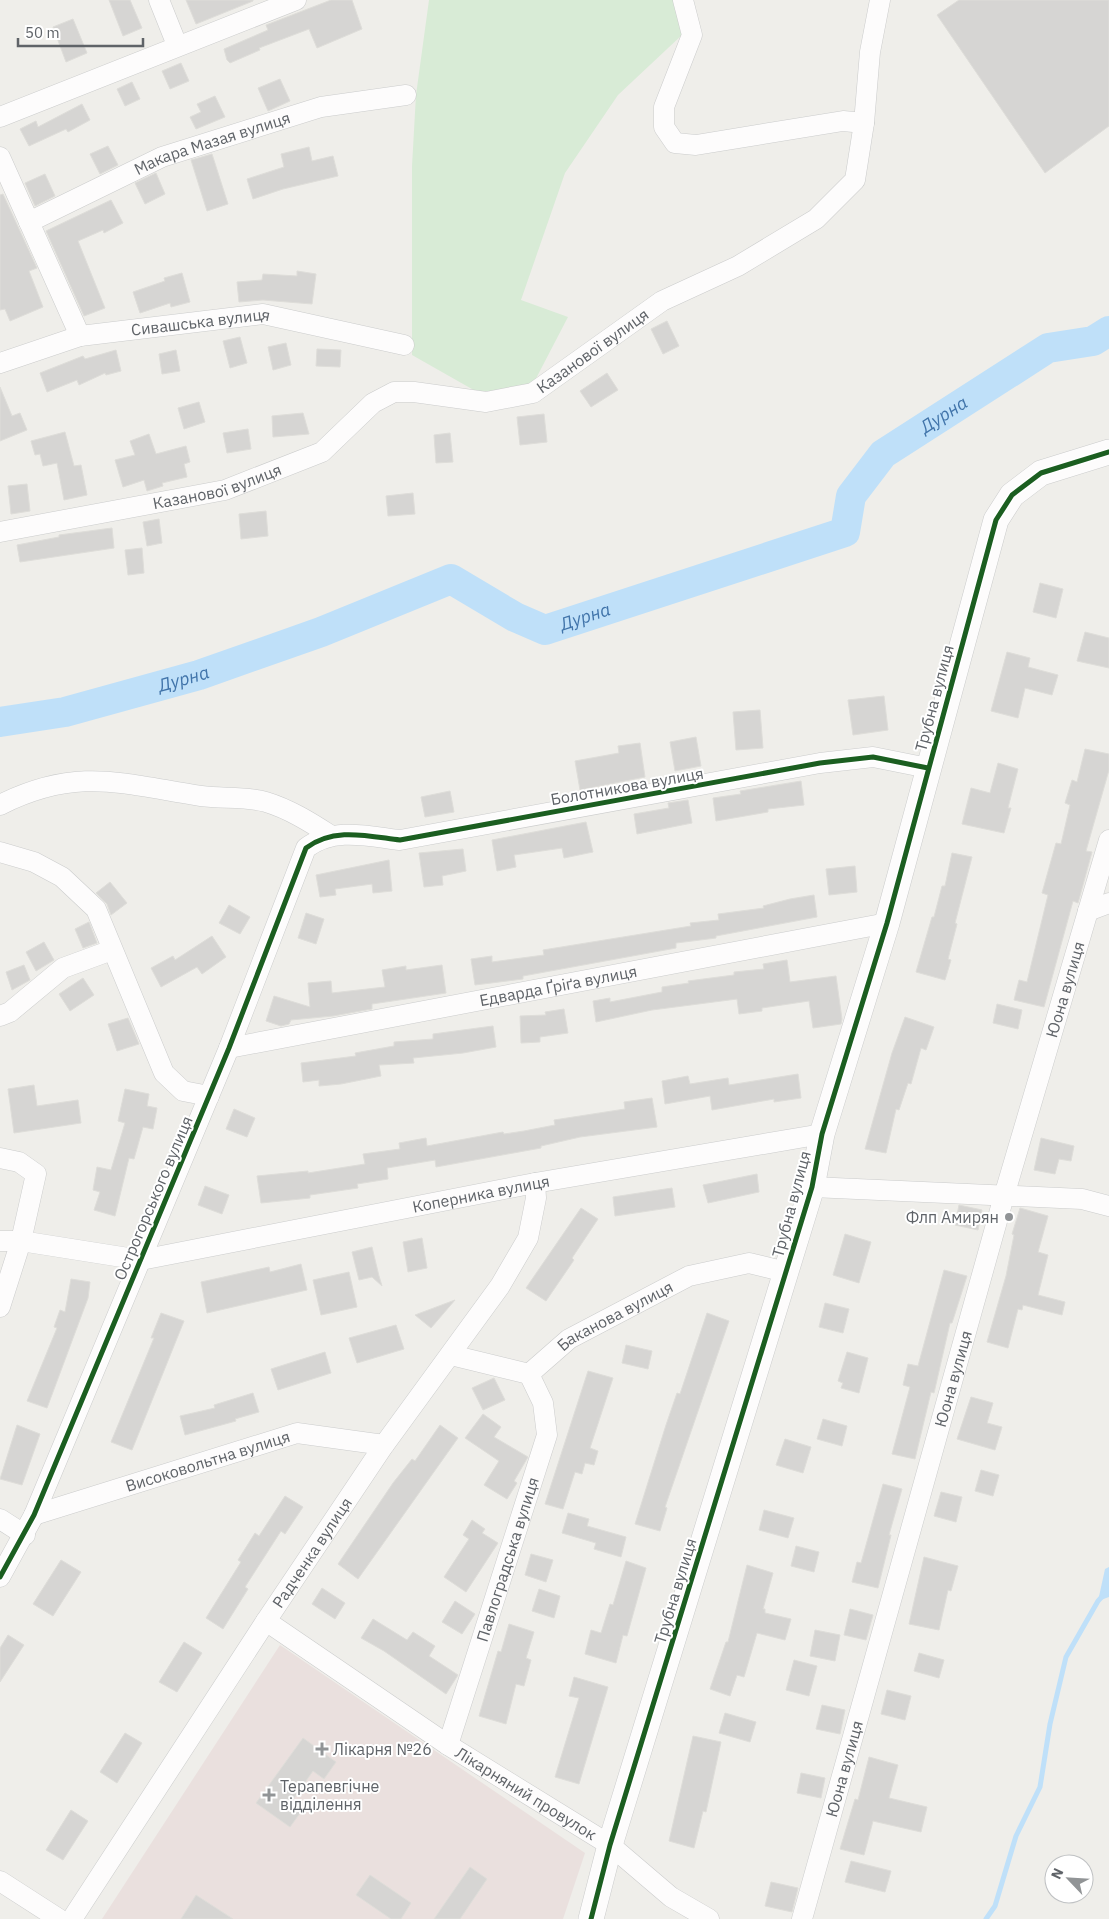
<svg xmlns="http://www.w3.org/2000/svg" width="1109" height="1919" font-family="'IBM Plex Sans',sans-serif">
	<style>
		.medical { fill: #eae0de }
		.green { fill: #d8ebd6 }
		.water { fill: #bfe0f9 }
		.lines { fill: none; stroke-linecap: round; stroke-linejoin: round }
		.stream { stroke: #bfe0f9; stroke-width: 5 }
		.river { stroke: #bfe0f9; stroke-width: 30 }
		.building { fill: #d6d5d3; stroke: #deddd9 }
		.minor-casing { stroke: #cbcccc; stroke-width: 21 }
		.tertiary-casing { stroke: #cbcccc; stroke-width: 26 }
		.minor { stroke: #fdfcfc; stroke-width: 20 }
		.tertiary { stroke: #fdfcfc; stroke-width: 25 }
		.cycleway-casing { stroke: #fff; stroke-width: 8 }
		.cycleway { stroke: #1b5e20; stroke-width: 5 }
		.poi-dot { fill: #919496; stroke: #fff; stroke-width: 2 }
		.labels { text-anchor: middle; stroke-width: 4; stroke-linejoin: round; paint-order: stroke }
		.street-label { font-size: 16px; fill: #5f6368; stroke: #fff }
		.poi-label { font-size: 16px; fill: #5f6368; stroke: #fff; text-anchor: start }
		.water-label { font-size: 18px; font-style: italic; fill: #4174aa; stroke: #fff }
	</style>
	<rect width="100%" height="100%" fill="#efeeea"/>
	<!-- medical -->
	<path class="medical" d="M280,1645L585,1853L563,1919H102Z"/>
	<!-- green -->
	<path class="green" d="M429,0H675L683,34L618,95L565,173L521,300L568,317L530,390L486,397L412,355V166L416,95Z"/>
	<!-- water -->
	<path class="water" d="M1109,1567V1597L1098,1601L1105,1569Z"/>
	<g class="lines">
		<!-- stream -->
		<path class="stream" d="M986,1919L995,1906L1016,1836L1040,1787L1050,1724L1066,1657L1098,1601L1109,1589"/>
		<!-- river -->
		<path class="river" id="s1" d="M0,722L65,712L199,675L321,632L451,579L515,617L545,630L845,532L851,496L883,454L1048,348L1093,341L1109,331"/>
	</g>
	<!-- building -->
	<path class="building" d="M109,0H130L142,28L123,36Z
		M186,0H253V1L196,24Z
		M331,0H352L362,29L317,48L309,29L259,48L260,50L230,63L227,60L224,49L268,30L266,25Z
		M959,0H1109V126L1045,173L937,15Z
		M73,19L87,53L66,62L53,27Z
		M181,63L189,81L170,89L162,71Z
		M280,79L290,101L268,111L258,88Z
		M132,82L140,99L125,106L117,89Z
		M215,96L225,117L196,129L190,117L201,112L197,104Z
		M82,104L90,120L68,132L66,129L29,146L20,129L36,121L38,127Z
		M108,146L118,165L100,174L90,154Z
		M309,147L312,161L333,156L338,176L283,189L253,199L247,179L284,167L281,154Z
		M212,154L228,204L207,211L191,160Z
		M156,173L165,194L145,204L135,183Z
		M45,174L55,196L35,206L25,183Z
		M3,194L37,268L29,271L43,307L10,321L5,309L0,310V195Z
		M111,200L123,223L104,233L103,230L78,241L105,308L84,316L46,231Z
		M297,271L316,274L312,304L263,300L239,302L237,282L262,280L263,274L297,276Z
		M182,273L190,302L171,307L170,303L140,313L133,292L165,281L164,278Z
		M667,321L679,346L663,354L651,329Z
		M240,337L247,363L230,368L223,341Z
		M286,343L291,365L273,370L268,347Z
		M317,349L341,350L340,367L316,366Z
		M116,350L121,371L106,375L105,373L79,385L77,380L47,392L40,373L83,356L85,359Z
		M176,350L180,371L162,374L159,354Z
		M607,373L618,390L591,407L580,391Z
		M0,387L12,416L20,413L27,430L0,441Z
		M199,402L205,422L184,429L178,408Z
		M303,413L309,434L273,437L272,416Z
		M544,414L547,442L520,445L517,417Z
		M248,429L251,449L227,453L223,433Z
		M65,432L74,466L81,465L87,495L64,500L57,463L43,466L40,454L35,455L31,441Z
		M450,433L453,462L436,463L434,435Z
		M149,434L156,454L186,446L190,462L184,464L187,477L162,483L163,486L147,491L144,480L123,487L115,460L135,455L130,441Z
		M27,484L30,511L11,514L8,486Z
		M413,493L415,514L388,516L386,496Z
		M266,511L268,536L241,539L239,514Z
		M159,519L162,543L147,546L143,522Z
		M112,528L114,548L20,562L17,545L59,537V535Z
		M142,548L144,573L128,575L125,550Z
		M1040,583L1063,589L1056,618L1033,612Z
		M1085,632L1109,638V668L1077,661Z
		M1007,652L1030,658L1028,667L1058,675L1052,695L1025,688L1018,718L991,711Z
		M884,696L888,730L853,735L848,700Z
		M760,710L763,748L736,750L733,712Z
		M696,737L701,766L675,771L670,742Z
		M640,743L645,777L580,790L575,761L619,753L618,746Z
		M1085,749L1109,754V770L1086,851L1092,852L1080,896L1078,903L1073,901L1044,1007L1014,1000L1019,980L1027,982L1048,895L1042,893L1056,843L1061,844L1070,805L1065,803L1072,780L1077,782Z
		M998,763L1018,769L1008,808H1011L1004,833L962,824L971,788L990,793Z
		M801,781L804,805L768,809V812L716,821L713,798L741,794L740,791Z
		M450,791L454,812L425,817L421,797Z
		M688,800L692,823L637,834L634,814L669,808L668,803Z
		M586,822L593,852L564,858L562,848L514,855L516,867L497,871L492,840Z
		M463,849L466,871L442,876L443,885L424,887L419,853Z
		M952,853L972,857L955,923L957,924L948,959L951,960L945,980L916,972L932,917H934L942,886H945Z
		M389,860L392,891L373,893L372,884L335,889L336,895L320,897L316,875Z
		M855,866L857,892L829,895L826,869Z
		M110,882L127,903L111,915L107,904L96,893Z
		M814,895L817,917L716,936V938L676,943V948L523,976V979L475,985L471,959L492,956V962L544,955L543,950L691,926L690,923L719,920L718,914L764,908L763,906L790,899Z
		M229,905L250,917L240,934L219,923Z
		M306,913L324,919L316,944L298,938Z
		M89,922L97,943L83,948L75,929Z
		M212,936L226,957L202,974L197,967L161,987L151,968L173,956L175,960Z
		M44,942L54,960L36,971L26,952Z
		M787,960L790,982L836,976L842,1019L841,1024L813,1028L809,1001L762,1008V1011L739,1014L737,999L652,1010L596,1022L593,1001L610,998V1002L662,992V987L689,983L688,981L734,975V972L764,969L763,964Z
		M24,965L30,980L12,990L6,972Z
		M442,965L446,993L372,1004V1009L333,1016L291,1020L289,1024L281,1026L266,1021L274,996L310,1007L308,983L331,981L332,993L385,987L382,970L406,966V970Z
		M83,978L94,995L70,1011L59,994Z
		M997,1004L1022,1010L1018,1029L993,1023Z
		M564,1009L568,1033L540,1037V1042L521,1043L520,1016L546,1015L545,1012Z
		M905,1017L934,1027L926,1050L921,1048L911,1084L908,1083L899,1110L896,1109L886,1153L865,1149L892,1053Z
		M128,1018L139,1044L117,1051L108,1024Z
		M493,1026L496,1047L463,1053L413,1058L414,1063L379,1065L381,1076L341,1084L319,1086V1080L303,1082L301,1063L356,1056L355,1053L394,1046V1042L433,1039V1034Z
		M798,1074L801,1098L774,1102V1099L712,1110L710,1096L665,1104L662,1081L688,1076L690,1084L728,1078L729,1085Z
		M34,1085L37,1106L78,1100L81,1123L14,1133L8,1089Z
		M125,1089L149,1094L147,1106L157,1108L153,1129L143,1127L134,1159L129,1158L115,1216L94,1210L100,1192L93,1190L97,1167L111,1170L125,1123L118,1121Z
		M652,1098L657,1127L580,1137L541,1146V1148L436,1167L435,1160L387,1168L388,1179L357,1184L358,1188L310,1195V1198L261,1203L257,1176L308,1171V1173L365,1164L363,1154L400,1149L399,1143L426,1138L427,1146L503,1132L504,1134L524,1131L555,1125L554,1120L625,1109L624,1102Z
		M234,1109L255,1118L247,1137L226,1129Z
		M1041,1138L1074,1146L1071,1161L1059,1159L1055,1174L1034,1170Z
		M757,1174L759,1192L708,1203L703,1185Z
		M205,1186L229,1195L222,1214L198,1205Z
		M672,1188L675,1207L615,1216L613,1197Z
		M959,1205L982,1210L978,1230L955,1225Z
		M581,1208L598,1219L572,1258L574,1260L546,1301L526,1288Z
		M1020,1208L1048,1216L1038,1252L1048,1255L1038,1295L1065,1302L1062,1315L1023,1305L1022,1310L1018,1309L1008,1348L987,1342L1006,1276L1014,1235L1012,1234Z
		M845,1234L871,1242L859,1283L833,1275Z
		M422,1238L427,1268L408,1272L403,1242Z
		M372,1247L379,1276L382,1286L372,1277L359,1280L352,1252Z
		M301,1264L307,1290L207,1313L201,1282L269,1267L270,1272Z
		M944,1270L967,1276L952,1323H950L934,1393L931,1392L915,1459L892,1454L910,1387L903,1385L908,1364L918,1366Z
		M349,1272L357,1307L321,1315L313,1280Z
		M71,1279L90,1282L88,1298L47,1408L27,1401L57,1328L54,1327L60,1310L65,1312Z
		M455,1300L431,1328L415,1315Z
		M825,1303L849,1309L843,1333L819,1327Z
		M161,1313L184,1321L132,1450L111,1442L154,1338H151Z
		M707,1313L729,1321L665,1507L667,1508L660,1531L635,1524L666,1425L677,1393L680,1394Z
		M396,1325L404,1349L357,1363L349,1338Z
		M626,1345L652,1351L648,1369L622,1363Z
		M325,1352L331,1373L278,1390L271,1369Z
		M847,1352L868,1358L859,1393L841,1388L843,1383L838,1381Z
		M588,1371L613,1378L590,1448L598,1451L594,1465L585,1463L582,1474L575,1472L563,1509L545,1504Z
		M494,1378L505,1400L483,1410L472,1388Z
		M253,1393L259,1412L235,1419L236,1421L185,1435L180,1416L215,1408L214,1405Z
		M971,1397L993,1403L987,1423L1002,1427L995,1450L957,1439Z
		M483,1414L501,1427L494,1437L528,1457L514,1481L517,1483L507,1499L484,1485L499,1461L465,1438Z
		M823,1419L847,1426L842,1446L817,1439Z
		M17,1425L40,1434L22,1485L0,1479Z
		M440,1425L458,1438L358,1579L338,1564L393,1483L412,1459L415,1461Z
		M785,1439L811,1447L803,1473L776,1465Z
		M981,1470L999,1475L993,1496L975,1491Z
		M883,1484L902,1489L889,1535H891L878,1588L852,1582L857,1562L861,1563Z
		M941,1492L962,1497L956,1522L934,1516Z
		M285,1496L303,1507L285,1534L281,1531L245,1587L248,1589L223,1629L206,1618L241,1562L238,1560L255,1533L259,1536Z
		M764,1510L794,1518L788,1538L759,1530Z
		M568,1513L589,1519L587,1526L626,1537L621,1557L594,1549L596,1543L562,1533Z
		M472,1520L485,1529L482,1533L498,1543L466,1592L444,1577L469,1539L463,1535Z
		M796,1546L819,1552L814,1572L791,1566Z
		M531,1554L553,1560L546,1582L525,1575Z
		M924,1557L958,1566L951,1591L948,1590L939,1630L909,1624Z
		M61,1560L81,1572L53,1616L33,1604Z
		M626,1561L646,1568L627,1636L623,1635L616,1663L585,1654L591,1630L601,1633L610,1604L613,1605Z
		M747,1565L773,1573L763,1609H765V1613L791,1619L785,1640L757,1633L744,1677L737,1675L730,1696L710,1689L726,1642H728Z
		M322,1588L345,1603L335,1619L312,1604Z
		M539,1589L560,1596L554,1618L532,1611Z
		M455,1601L475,1614L462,1634L442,1622Z
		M850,1609L873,1615L866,1640L844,1635Z
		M373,1619L407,1640L413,1632L435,1646L429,1656L458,1675L446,1694L384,1651L361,1638Z
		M509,1624L534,1632L526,1658L531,1660L524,1686L516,1684L506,1724L479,1716L498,1651L501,1652Z
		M815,1630L840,1635L835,1661L810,1656Z
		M8,1635L24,1645L0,1682V1648Z
		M184,1642L202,1653L177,1692L159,1682Z
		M919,1653L944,1660L939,1678L914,1671Z
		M794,1660L817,1666L809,1696L786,1690Z
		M574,1677L608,1687L579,1784L555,1777L579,1698L569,1696Z
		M887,1690L911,1696L905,1720L881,1714Z
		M822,1705L845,1710L840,1734L816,1729Z
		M725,1713L756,1722L750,1742L719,1733Z
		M125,1733L142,1743L117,1783L100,1772Z
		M693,1736L721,1742L706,1812L703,1811L694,1848L669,1841Z
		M303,1738L336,1762L324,1779L313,1771L292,1801L303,1809L290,1827L256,1803Z
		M869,1757L898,1765L889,1798L927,1807L921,1832L873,1821L864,1855L840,1849L855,1799L858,1800Z
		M801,1773L825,1778L821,1798L797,1793Z
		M71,1810L88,1821L63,1860L46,1850Z
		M851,1861L891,1871L885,1892L845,1882Z
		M470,1867L487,1879L460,1919H434Z
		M370,1875L411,1903L401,1919H391L356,1895Z
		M771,1882L798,1888L792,1912L765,1906Z
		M196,1895L233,1919H181Z"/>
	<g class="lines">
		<defs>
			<g id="minor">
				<path d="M159,0L177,45"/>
				<path d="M683,0L692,35L664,107V127L675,143L696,145L843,121L864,123"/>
				<path d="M0,117L296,0"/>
				<path d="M0,157L80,336"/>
				<path id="s2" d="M29,222L162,157L321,107L406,95"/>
				<path id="s3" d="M0,363L80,336L263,314L404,345"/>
				<path id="s4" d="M0,532L225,490L322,452L373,403L394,392H414L486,402L533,393L662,301L738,266L816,219L855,180L864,123L870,52L880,0"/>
				<path d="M0,805C78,766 122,784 201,796C222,799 246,796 266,802C289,809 310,822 330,835"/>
				<path d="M0,852L34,862L62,877L96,909L164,1073L183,1091L209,1096"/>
				<path d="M1088,911L1109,903"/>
				<path d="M0,1016L10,1012L63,968L112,950"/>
				<path id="s5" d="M229,1048L887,923"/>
				<path d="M0,1158L19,1162L36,1174L21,1241L0,1307"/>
				<path d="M812,1187L1082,1199L1109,1206"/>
				<path id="s6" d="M0,1241H21L141,1260L535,1183L822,1134"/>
				<path id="s7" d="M451,1355L529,1374L569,1339L689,1276L749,1263L786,1272"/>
				<path id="s8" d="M34,1515L297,1433L384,1445"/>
				<path d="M0,1519L25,1535"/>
				<path d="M0,1577L34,1515L229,1048L306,848C334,827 367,836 400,840L820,763L873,757L928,768"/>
				<path id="s9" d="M266,1621L448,1745L610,1845L671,1897L709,1919"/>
				<path id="s10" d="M448,1745L547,1435L543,1403L529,1374"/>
				<path d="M0,1881L59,1919"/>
				<path id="s11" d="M72,1919L266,1621L384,1445L500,1286L528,1238L536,1198L535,1183"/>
				<path id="s12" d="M802,1919L1004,1196L1109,840"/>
			</g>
			<path id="tertiary" d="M591,1919L610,1845L812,1187L822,1134L887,923L996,520L1012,495L1041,473L1109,452"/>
		</defs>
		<!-- minor casing -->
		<use href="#minor" class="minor-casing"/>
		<!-- tertiary casing -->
		<use href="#tertiary" class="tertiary-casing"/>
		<!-- minor -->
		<use href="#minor" class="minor"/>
		<!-- tertiary -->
		<use href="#tertiary" class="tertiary"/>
		<defs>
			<path id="cycleway" d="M0,1577L34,1515L229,1048L306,848C334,827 367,836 400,840L820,763L873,757L928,768
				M591,1919L610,1845L812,1187L822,1134L887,923L996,520L1012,495L1041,473L1109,452"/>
		</defs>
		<!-- cycleway casing -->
		<use href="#cycleway" class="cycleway-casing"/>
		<!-- cycleway -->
		<use href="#cycleway" class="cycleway"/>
	</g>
	<!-- markers -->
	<g class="poi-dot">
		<circle cx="1009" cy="1217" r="5"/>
		<path d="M319.5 1741.5h5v5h5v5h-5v5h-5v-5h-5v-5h5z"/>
		<path d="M266.5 1787.5h5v5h5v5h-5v5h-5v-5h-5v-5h5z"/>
	</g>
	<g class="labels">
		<!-- street labels -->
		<g class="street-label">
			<text dy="6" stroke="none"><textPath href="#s2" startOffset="200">Макара Мазая вулиця</textPath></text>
			<text dy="6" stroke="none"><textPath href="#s3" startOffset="206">Сивашська вулиця</textPath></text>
			<text dy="6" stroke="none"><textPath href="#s4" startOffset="641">Казанової вулиця</textPath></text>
			<text dy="6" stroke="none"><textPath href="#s4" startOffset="222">Казанової вулиця</textPath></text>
			<text transform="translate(934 698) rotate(-75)" y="6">Трубна вулиця</text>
			<text transform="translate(627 786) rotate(-10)" y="6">Болотникова вулиця</text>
			<text dy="6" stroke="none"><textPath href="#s5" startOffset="335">Едварда Ґріґа вулиця</textPath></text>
			<text dy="6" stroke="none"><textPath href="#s12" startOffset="966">Юона вулиця</textPath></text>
			<text dy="6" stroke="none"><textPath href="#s6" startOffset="489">Коперника вулиця</textPath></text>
			<text transform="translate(153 1198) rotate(-67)" y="6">Острогорського вулиця</text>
			<text transform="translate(791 1204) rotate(-75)" y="6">Трубна вулиця</text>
			<text dy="6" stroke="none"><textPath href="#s7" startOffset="185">Баканова вулиця</textPath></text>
			<text dy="6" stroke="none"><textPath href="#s12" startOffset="561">Юона вулиця</textPath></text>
			<text dy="6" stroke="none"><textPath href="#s8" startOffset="182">Високовольтна вулиця</textPath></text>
			<text dy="6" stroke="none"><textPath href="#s11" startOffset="438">Радченка вулиця</textPath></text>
			<text dy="6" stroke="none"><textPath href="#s10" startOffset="195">Павлоградська вулиця</textPath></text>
			<text transform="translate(675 1591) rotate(-73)" y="6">Трубна вулиця</text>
			<text dy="6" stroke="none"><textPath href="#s12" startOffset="156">Юона вулиця</textPath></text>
			<text dy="6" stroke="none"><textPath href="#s9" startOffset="312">Лікарняний провулок</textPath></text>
		</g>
		<!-- poi labels -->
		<g class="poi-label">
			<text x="999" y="1223" text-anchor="end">Флп Амирян</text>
			<text x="333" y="1755">Лікарня №26</text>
			<text x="280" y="1792">Терапевгічне<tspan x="280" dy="18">відділення</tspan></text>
		</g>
		<!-- water labels -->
		<g class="water-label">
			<text dy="6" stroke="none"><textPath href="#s1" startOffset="1059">Дурна</textPath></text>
			<text dy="6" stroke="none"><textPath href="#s1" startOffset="624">Дурна</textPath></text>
			<text dy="6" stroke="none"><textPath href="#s1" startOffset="189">Дурна</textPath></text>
		</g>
	</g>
	<!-- north arrow -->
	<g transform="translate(1069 1879) rotate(295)"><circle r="24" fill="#ffffff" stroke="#bfc1c3"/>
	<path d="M0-4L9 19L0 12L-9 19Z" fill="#919496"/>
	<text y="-8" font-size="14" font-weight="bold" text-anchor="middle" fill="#5f6368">N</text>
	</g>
	<!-- scale -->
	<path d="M18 38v8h125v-8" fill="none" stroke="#5f6368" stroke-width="2.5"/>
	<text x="25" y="38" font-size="15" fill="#5f6368" stroke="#ffffff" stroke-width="4" paint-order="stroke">50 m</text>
</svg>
